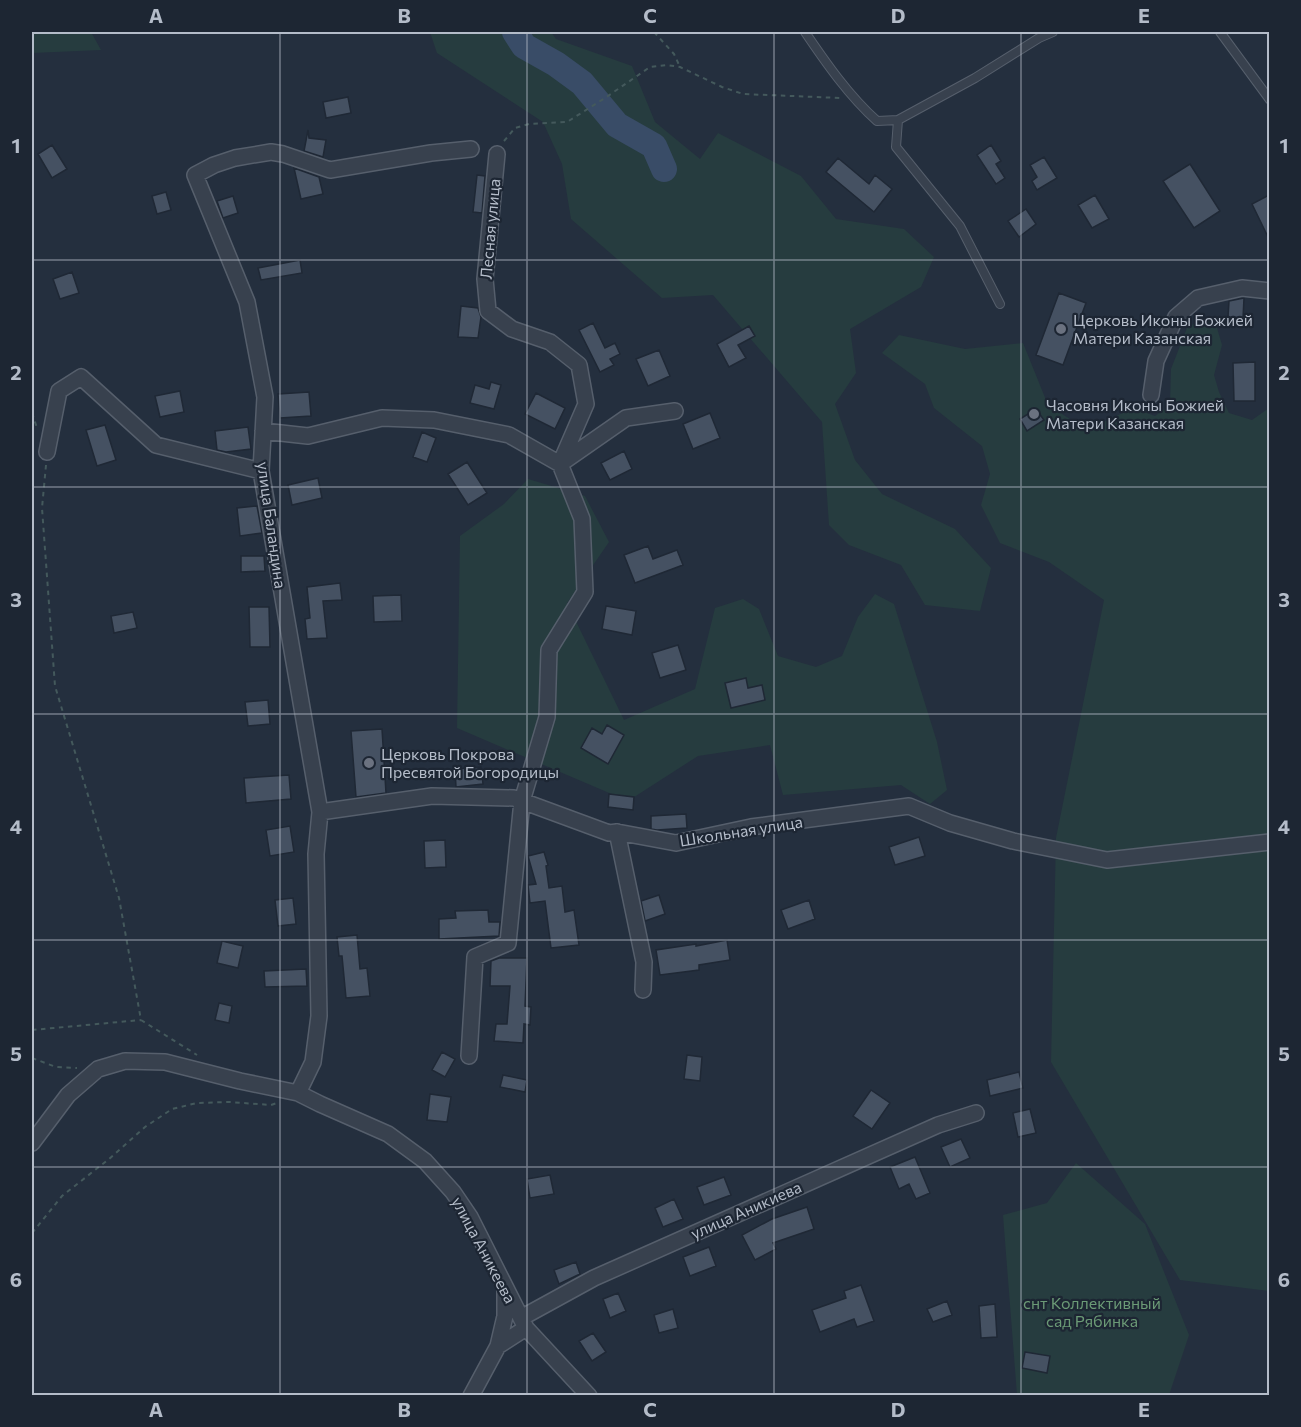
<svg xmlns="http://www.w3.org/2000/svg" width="1301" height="1427" font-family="Commissioner,sans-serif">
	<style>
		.green { fill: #263c3f }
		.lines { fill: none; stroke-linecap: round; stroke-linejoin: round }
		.river { stroke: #394c67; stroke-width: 26 }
		.building { fill: #455162; stroke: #1f2835; stroke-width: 1.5 }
		.lane-casing { stroke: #565f6c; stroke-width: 10 }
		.street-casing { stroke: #565f6c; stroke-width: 18 }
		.path { stroke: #44595c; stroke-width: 2; stroke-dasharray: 4.5 4.5; stroke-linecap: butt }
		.lane { stroke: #38414e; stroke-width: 8 }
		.street { stroke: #38414e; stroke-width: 15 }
		.grid { fill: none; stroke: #b4bcc9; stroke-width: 1.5; stroke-opacity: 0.55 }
		.worship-dot { fill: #6b7280; stroke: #1d2633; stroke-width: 2 }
		.labels { text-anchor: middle; stroke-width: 4.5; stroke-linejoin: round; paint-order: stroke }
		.street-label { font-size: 16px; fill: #b4bcc9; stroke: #1d2633 }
		.poi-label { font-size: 16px; fill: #b4bcc9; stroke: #1d2633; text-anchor: start }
		.park-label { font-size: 16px; fill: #6b9a76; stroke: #1d2633 }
		.neatline { fill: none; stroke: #b4bcc9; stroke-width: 2 }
		.grid-label { font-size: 20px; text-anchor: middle; font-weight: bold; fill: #b4bcc9 }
	</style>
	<rect width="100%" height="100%" fill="#242f3e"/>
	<!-- green -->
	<path class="green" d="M32,32H91L101,50L32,53Z
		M430,32H551L556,39L632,66L655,122L700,159L718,133L801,176L836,219L904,229L934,257L921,287L850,329L856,373L835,404L855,460L882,494L955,529L991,568L980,611L925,605L901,565L849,545L829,525L822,422L713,295L662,298L571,219L562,164L543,122L437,53Z
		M1205,317L1215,321L1222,345L1214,375L1219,392L1229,413L1252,420L1269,408V1291L1180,1280L1051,1062L1056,838L1104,600L1049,562L1000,543L981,505L990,474L982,446L934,408L925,384L882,353L899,335L965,349L1023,343L1048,405L1087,430L1133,408L1155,416L1170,405L1171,369L1187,328Z
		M528,479L585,496L609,542L567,603L624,720L695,689L715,608L743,599L759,609L778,656L816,667L842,656L858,617L875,594L894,604L937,742L947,790L930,804L901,785L783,795L770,745L698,756L628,801L457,728L460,536L504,504Z
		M1076,1163L1145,1224L1189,1335L1169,1395H1017L1003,1215L1047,1203Z"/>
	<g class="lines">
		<!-- river -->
		<path class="river" d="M515,32L524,46L556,64L582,83L617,125L654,146L664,169"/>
	</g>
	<!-- building -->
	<path class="building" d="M348,97L351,113L326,118L323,102Z
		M308,130L309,138L326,140L323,157L304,151Z
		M52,145L67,169L52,178L38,154Z
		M991,145L1001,161L996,164L1005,178L996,184L977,155Z
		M1044,157L1057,178L1037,190L1032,181L1037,177L1030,165Z
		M838,158L869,184L875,175L892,189L874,212L826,172Z
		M1190,164L1220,211L1194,228L1163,181Z
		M294,168L319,177L323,194L301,199Z
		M477,175L485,176L482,213L473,212Z
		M166,192L171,210L157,214L152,196Z
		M1095,195L1109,219L1092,228L1078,205Z
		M1269,195V239L1252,204Z
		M233,196L238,213L223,218L217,201Z
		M1026,209L1036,224L1019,237L1008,221Z
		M300,260L302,273L261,280L258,268Z
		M72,272L79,293L60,299L53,279Z
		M1059,293L1086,303L1063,365L1036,355Z
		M1244,298L1243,318L1228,317L1229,301Z
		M461,306L478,308L481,317L478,338L458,337Z
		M593,323L605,348L615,343L620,354L610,359L614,365L600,372L579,330Z
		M749,326L755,336L738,345L746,358L729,367L717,344Z
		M659,350L670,376L648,386L636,359Z
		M1255,362V401H1234L1233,363Z
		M491,382L501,385L494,409L470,403L475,385L489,389Z
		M180,391L184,412L160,417L155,396Z
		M309,392L311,416L280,418L278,394Z
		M536,393L565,408L555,429L525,414Z
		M1036,409L1044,420L1027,431L1020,419Z
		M710,413L720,438L693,449L683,424Z
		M105,425L116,460L97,466L86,430Z
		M248,427L251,449L226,452L217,450L215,431Z
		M422,432L436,438L427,462L413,457Z
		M624,451L632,469L610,480L601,463Z
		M467,462L487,493L468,505L448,474Z
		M318,478L322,498L292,505L288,485Z
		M257,506L262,533L240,536L237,508Z
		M648,546L653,559L677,550L683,565L635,583L624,555Z
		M241,556H264L265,571L241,572Z
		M340,583L342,600L323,601L327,638L307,639L305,619L310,618L307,587Z
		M401,595L402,621L374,622L373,596Z
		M606,606L636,611L632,635L602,629Z
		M249,607H269L270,647H250Z
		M133,612L137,628L114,633L111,616Z
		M678,645L686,670L660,678L652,653Z
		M746,678L748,688L762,685L765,700L731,708L725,683Z
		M268,700L270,724L248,726L245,702Z
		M607,725L624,735L608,764L581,748L592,728L602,734Z
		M382,729L386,793L356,797L351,731Z
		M481,767L483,784L456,787L455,769Z
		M289,775L291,799L246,803L244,778Z
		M609,794L634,797L633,810L608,807Z
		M686,814L687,828L657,830L651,829V816Z
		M290,826L294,852L270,856L266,830Z
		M919,837L925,856L895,865L889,847Z
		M445,840L446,867L425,868L424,841Z
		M544,852L548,865L546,866L549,888L562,886L565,912L574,910L579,945L551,948L545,901L530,903L528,885L536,884L528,856Z
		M659,895L665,914L645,921L641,901Z
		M293,898L296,924L278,926L275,900Z
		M809,900L815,919L788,929L781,910Z
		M488,910L489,922H500L499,936L439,939V919L456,918L455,911Z
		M357,935L360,969L367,968L370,996L346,998L342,956H339L337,937Z
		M727,940L730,960L699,965V970L660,975L656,950L696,944V946Z
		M222,941L243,946L238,968L217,963Z
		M499,958H527L525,1006L531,1007L530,1025L524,1024L523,1043L494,1041L496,1024H507L510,986H490L491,961Z
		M306,969L307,986L265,987L264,971Z
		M219,1003L232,1006L229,1023L215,1020Z
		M442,1052L455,1059L445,1077L432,1070Z
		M687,1055L702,1057L700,1081L684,1079Z
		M1019,1072L1023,1088L990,1096L987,1080Z
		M503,1075L527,1080L525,1092L500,1087Z
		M871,1090L890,1103L872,1129L853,1116Z
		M430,1094L451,1097L447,1122L427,1120Z
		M1030,1109L1036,1133L1018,1137L1013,1113Z
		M961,1139L970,1158L950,1167L941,1147Z
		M915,1157L930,1193L916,1199L909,1184L899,1189L890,1167Z
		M550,1175L554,1194L530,1198L527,1179Z
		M724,1177L731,1195L704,1205L697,1187Z
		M674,1199L683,1219L663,1227L655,1208Z
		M807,1207L814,1229L773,1243L776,1249L755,1260L742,1235L772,1219Z
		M709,1247L716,1266L690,1276L683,1257Z
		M576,1262L580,1274L559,1284L554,1270Z
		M861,1285L874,1321L857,1327L854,1319L820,1332L812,1310L846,1298L844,1291Z
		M618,1293L626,1311L610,1318L603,1299Z
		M947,1301L952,1315L933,1322L927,1309Z
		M995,1304L997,1337L981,1338L979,1306Z
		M673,1309L678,1328L659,1333L654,1315Z
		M593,1333L606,1352L592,1361L579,1341Z
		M1025,1352L1050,1356L1047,1373L1022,1368Z"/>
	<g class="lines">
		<defs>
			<path id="lane" d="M805,32C826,63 849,96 877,121L898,120
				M1220,32L1270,100
				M1000,304L960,226L896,147L898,120L975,78L1039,38L1053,32"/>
			<path id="street" d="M1151,395L1156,361L1176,317L1198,298L1242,288L1270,291
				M263,431L308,436L382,418L434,420L509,435L560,464L626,418L675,411
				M47,452L59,391L81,377L156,445L261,471
				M320,812L432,796L514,798L609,833L617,832L676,843L751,827L909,806L950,823L1013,841L1107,860L1270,842
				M617,832L644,962L643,990
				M469,1056L475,957L508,943L522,801L547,717L549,650L585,592L582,519L560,464L586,404L579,365L550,342L512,329L488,311L485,279L497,154
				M298,1093L313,1062L319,1016L316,854L320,812L261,471L265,397L247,302L195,175L214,165L235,158L271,152L283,154L330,170L431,153L471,149
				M32,1143L68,1095L98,1069L125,1061L165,1062L240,1081L298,1093L320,1104L388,1134L425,1161L453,1192L470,1217L526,1328L589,1396
				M521,1318L594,1278L938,1125L976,1113
				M498,1346L505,1316V1289
				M471,1396L498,1346L526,1328"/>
		</defs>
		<!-- lane casing -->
		<use href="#lane" class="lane-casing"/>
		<!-- street casing -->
		<use href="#street" class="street-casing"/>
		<!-- path -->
		<path class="path" d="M654,32L674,54L680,67
			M504,141L515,128L529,124L567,122L605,98L650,67L667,65L680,67L722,87L743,94L840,98
			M32,413L37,428
			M46,465L42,508L55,686L119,898L141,1020L197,1055
			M32,1030L141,1020
			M32,1058L56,1067L77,1068
			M32,1233L62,1196L109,1159L145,1127L172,1109L197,1103L229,1102L271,1105L277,1103"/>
		<!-- lane -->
		<use href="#lane" class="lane"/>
		<!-- street -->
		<use href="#street" class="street"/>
	</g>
	<!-- grid -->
	<path class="grid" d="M280,32V1396M527,32V1396M774,32V1396M1021,32V1396M32,260H1270M32,487H1270M32,714H1270M32,940H1270M32,1167H1270"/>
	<!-- markers -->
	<g class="worship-dot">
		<circle cx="1061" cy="329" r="6"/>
		<circle cx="1034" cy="414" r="6"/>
		<circle cx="369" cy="763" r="6"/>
	</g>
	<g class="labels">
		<!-- street labels -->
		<g class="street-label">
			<text transform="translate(490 229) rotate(-85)" y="6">Лесная улица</text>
			<text transform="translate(272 525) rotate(82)" y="6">улица Баландина</text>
			<text transform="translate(741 831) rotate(-9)" y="6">Школьная улица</text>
			<text transform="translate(746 1210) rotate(-24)" y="6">улица Аникиева</text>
			<text transform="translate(484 1250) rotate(62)" y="6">улица Аникеева</text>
		</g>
		<!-- poi labels -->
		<g class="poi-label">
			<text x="1073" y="326">Церковь Иконы Божией<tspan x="1073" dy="18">Матери Казанская</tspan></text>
			<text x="1046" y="411">Часовня Иконы Божией<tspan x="1046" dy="18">Матери Казанская</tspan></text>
			<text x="381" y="760">Церковь Покрова<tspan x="381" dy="18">Пресвятой Богородицы</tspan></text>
		</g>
		<!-- park labels -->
		<g class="park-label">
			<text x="1092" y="1309">снт Коллективный<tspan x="1092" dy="18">сад Рябинка</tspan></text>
		</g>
	</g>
	<!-- border -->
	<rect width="1301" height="1427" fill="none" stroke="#1d2633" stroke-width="66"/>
	<rect x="33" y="33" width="1235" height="1361" class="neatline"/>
	<g class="grid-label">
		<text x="156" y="23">A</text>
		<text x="404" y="23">B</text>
		<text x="650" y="23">C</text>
		<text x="898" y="23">D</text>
		<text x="1144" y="23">E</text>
		<text x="16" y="153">1</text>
		<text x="1284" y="153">1</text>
		<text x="16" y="380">2</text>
		<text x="1284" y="380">2</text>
		<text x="16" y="607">3</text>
		<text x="1284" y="607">3</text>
		<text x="16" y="834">4</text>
		<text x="1284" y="834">4</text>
		<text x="16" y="1061">5</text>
		<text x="1284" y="1061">5</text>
		<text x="16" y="1287">6</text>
		<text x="1284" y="1287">6</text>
		<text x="156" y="1417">A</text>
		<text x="404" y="1417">B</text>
		<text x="650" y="1417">C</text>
		<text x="898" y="1417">D</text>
		<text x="1144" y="1417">E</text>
	</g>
</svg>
